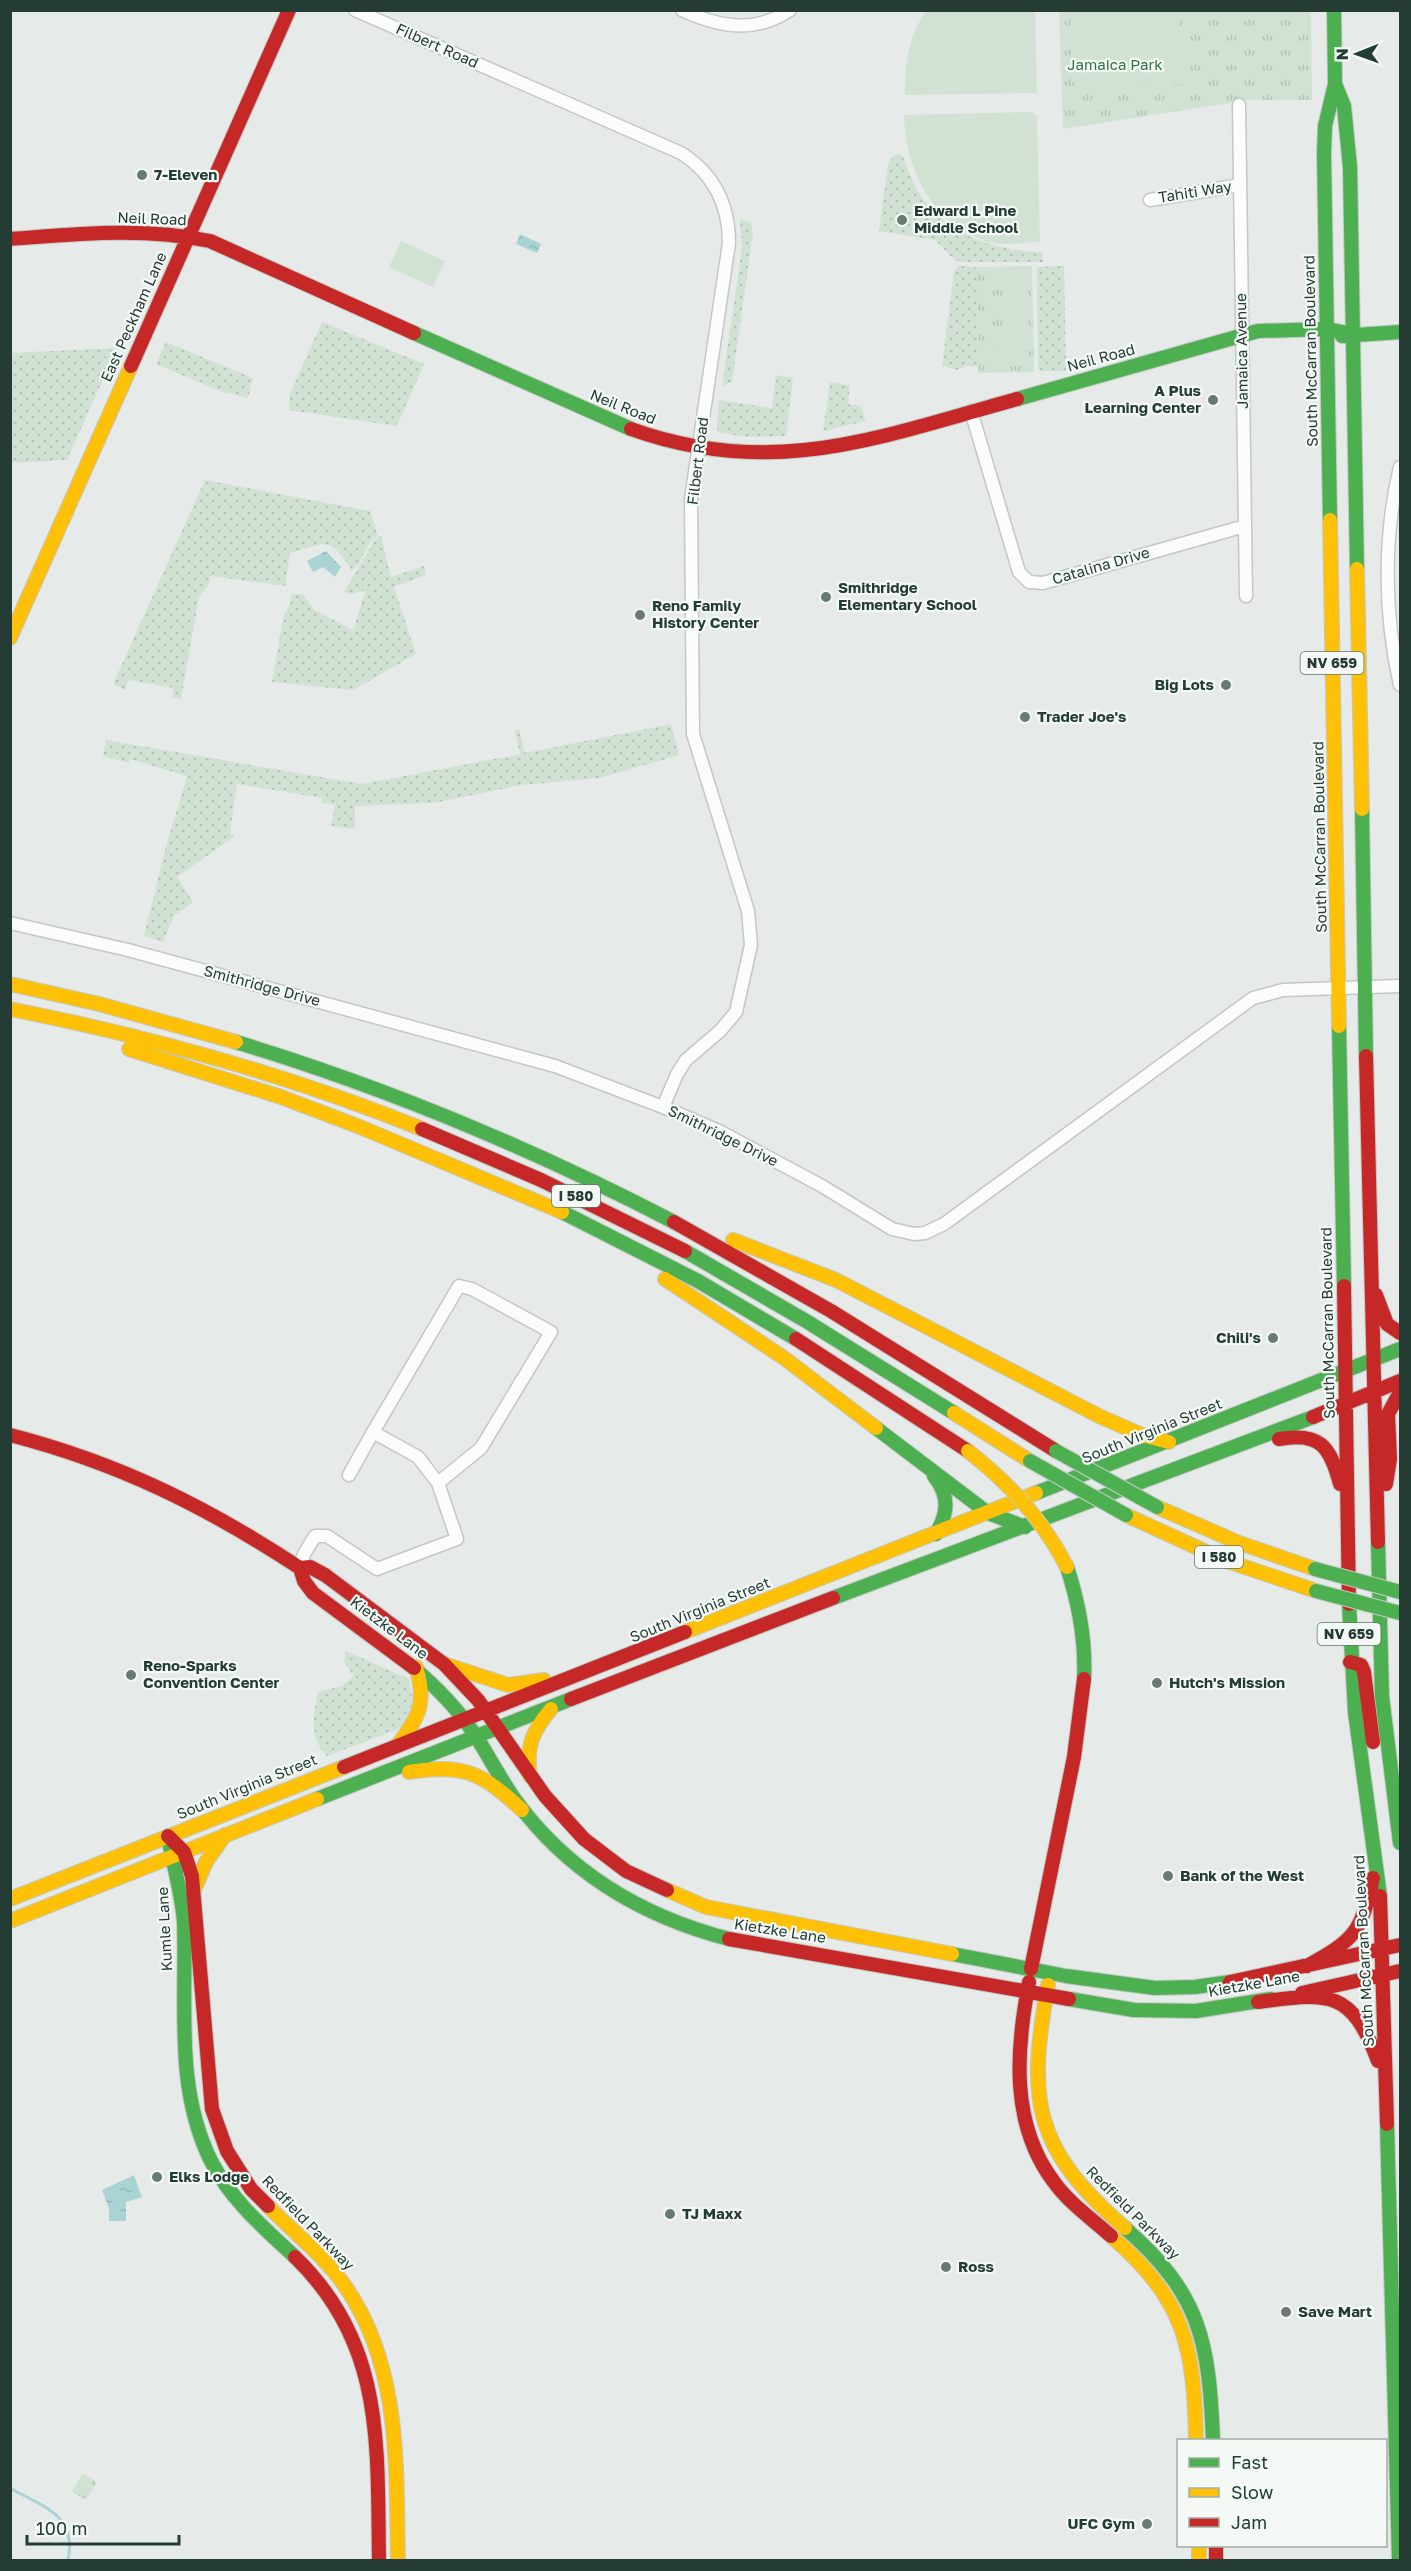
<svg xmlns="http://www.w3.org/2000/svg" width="1411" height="2571" font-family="'Golos Text',sans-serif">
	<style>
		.grass { fill: url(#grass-dots) }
		.park { fill: url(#park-tufts) }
		.garden { fill: #d1e2d4 }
		.water { fill: url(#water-ripples) }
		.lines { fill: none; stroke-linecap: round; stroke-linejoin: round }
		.stream { stroke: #aad4d4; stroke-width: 3 }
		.street-casing { stroke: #c3c7c5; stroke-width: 15 }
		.fast-casing { stroke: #c2c8c5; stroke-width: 16 }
		.slow-casing { stroke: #c2c8c5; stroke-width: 16 }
		.jam-casing { stroke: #c2c8c5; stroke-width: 16 }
		.street { stroke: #fbfcfc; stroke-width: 12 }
		.fast { stroke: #4caf50; stroke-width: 14 }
		.slow { stroke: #ffc107; stroke-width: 14 }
		.jam { stroke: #c62828; stroke-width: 14 }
		.fast-bridge-casing { stroke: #c2c9c7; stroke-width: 16; stroke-linecap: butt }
		.slow-bridge-casing { stroke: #c2c9c7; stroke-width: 16; stroke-linecap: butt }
		.fast-bridge { stroke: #4caf50; stroke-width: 14 }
		.slow-bridge { stroke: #ffc107; stroke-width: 14 }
		.poi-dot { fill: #697973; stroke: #f4f9f6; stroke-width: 2 }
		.labels { text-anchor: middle; stroke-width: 4.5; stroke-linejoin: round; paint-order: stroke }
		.shield { fill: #f4f9f6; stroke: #63756e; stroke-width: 1.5 }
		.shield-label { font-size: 14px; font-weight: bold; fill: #253c34 }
		.street-label { font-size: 15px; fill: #253c34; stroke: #f4f9f6 }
		.park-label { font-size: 15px; fill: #327044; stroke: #f4f9f6 }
		.poi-label { font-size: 15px; font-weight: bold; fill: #253c34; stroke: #f4f9f6; text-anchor: start }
	</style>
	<defs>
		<pattern id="grass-dots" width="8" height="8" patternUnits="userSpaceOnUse" patternTransform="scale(1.5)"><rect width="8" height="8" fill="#d1e2d4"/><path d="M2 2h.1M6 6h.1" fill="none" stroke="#b3c3b7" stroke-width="1.8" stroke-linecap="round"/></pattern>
		<pattern id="park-tufts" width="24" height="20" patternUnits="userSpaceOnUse" patternTransform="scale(1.5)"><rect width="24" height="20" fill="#d1e2d4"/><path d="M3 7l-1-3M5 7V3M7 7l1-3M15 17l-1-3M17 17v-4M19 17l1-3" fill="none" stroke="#b3c3b7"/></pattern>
		<pattern id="water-ripples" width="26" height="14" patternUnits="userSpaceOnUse" patternTransform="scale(1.5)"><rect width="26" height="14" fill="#aad4d4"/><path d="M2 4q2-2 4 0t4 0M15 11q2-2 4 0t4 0" fill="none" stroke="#92b7b7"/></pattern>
	</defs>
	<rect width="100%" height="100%" fill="#e6eae8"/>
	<!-- grass -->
	<path class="grass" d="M898,154L903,157C908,169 912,181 918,191C943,234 997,252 1043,252V262H961L955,260L935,240L879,231L888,164L893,156Z
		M740,220L751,222L753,233L732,382L722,386L742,248Z
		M958,266L977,267L978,366H966L957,370L942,366L954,272Z
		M1064,266L1066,371H1041L1038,368L1037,267Z
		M322,322L424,364L397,426L289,410L290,394Z
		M166,342L253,378L248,398L220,391L156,364Z
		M117,348L67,460L11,463V353Z
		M776,375L793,378L786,436L746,437L717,432L719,400L772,408Z
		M830,382L850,385L848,404L861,406L866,421L823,431Z
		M205,480L370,511L378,537C364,543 364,562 352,571C330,536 328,542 290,553L285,586L210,576L208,587L199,597L181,699L172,698L174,688L128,680L125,690L113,684Z
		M381,536L391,577L424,566L426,575L394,587L416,654L353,690L272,682L284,614L290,605L292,593L304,595L313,609L353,630L366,590L352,594L344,592L374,541Z
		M671,724L679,755L600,778L522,785L433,803L355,806V829L331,826L335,805L322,803V798L237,784L230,833L235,836L177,877L193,902L174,916L163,942L144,936L165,850L187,776L130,759L129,763L103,756L106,740L362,784L520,754L515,730L519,729L525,753Z
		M346,1651L409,1679L414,1706L403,1725L396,1730L327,1756C309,1738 313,1716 318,1692L342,1686L354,1676L344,1662Z"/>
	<!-- park -->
	<path class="park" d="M1059,11H1311L1312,100H1249L1063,129Z
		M1032,266L1034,372L978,373L977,267Z
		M83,2473L97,2482L86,2500L72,2492Z"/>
	<!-- garden -->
	<path class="garden" d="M927,10L1035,11L1037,93L905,95C905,64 908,36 927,10Z
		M1070,11H1176L1189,56V84L1079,87L1072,81Z
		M1032,112L1037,116L1040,242C1026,242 1007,246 993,243C933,227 906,172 904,115Z
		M401,241L445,261L433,287L389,267Z
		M1023,272V289H988V273Z
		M988,298H1023L1024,314H988Z
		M988,327H1024V343H988Z
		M1024,349V366H988V350Z"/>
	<!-- water -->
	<path class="water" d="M520,234L541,244L537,253L516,244Z
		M326,551L341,567L335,577L323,567L313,572L307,561Z
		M134,2175L142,2197L126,2202V2221H109V2208L102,2190Z"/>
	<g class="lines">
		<!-- stream -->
		<path class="stream" d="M12,2489C45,2508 77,2515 68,2560"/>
		<defs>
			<path id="street" d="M355,10L681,153C714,174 729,204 729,243L691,499L693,734L748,911L751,945L736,1012L720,1031L686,1060L677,1074L663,1107
				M682,10C719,27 754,34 790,10
				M1239,105L1246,596
				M1150,200L1240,185
				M971,411L1019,572L1029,582L1043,583L1245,526
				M1400,467C1383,538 1384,614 1400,685
				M10,923L128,950L555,1066L663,1107L721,1132L822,1186L892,1229L914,1234L925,1233L944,1224L1253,998L1283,990L1400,986
				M373,1432L459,1286L472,1289L551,1332L481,1448L438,1483
				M300,1568L304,1554L315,1536H327L377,1569L457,1539L438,1483L418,1457L373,1432L349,1475"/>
			<path id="fast" d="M1335,84L1344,106L1350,167L1357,569
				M414,333L631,429
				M1342,336L1400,332
				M1017,399L1258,331L1327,329L1353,334
				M1330,520L1324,153L1325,126L1335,84L1334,10
				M1362,809L1366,1056
				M1339,1026L1344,1286
				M236,1042C388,1088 533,1149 674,1222
				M562,1212L698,1281L796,1339
				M685,1251L806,1321L954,1413
				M876,1428L988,1513L1025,1527
				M934,1476C950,1496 948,1513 936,1534
				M1036,1493L1400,1349
				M1378,1542L1382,1696L1400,1843
				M1067,1567C1079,1604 1086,1640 1084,1679
				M833,1598L1313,1417
				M1349,1604L1355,1712L1380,1896
				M414,1668C436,1687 457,1708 473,1732C488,1754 500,1779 516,1801C569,1873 644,1917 729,1939
				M317,1799L571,1699
				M170,1846C175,1872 182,1895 184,1922C187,2002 174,2087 211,2161C231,2200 264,2228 295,2257
				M952,1954L1066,1976L1155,1988L1195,1987L1230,1982
				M1069,1999L1134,2010L1196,2011L1271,1999
				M1387,2124L1399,2560
				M1125,2228C1201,2294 1209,2342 1213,2440"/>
			<path id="slow" d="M1330,520L1339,1026
				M1357,569L1362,809
				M10,638L131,366
				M10,984L99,1004L236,1042
				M10,1009C151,1037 289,1075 422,1129
				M129,1049L281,1097L360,1127L562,1212
				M733,1240L836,1280L1099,1416L1142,1435L1169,1442
				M665,1279L784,1358L876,1428
				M954,1413L1030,1461
				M1157,1507L1237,1542L1315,1569
				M1126,1515L1224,1560L1316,1591
				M685,1632L1036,1493
				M444,1664L508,1685L544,1680
				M397,1746C419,1717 427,1703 416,1667
				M409,1772C464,1763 482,1773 522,1810
				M530,1776C526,1747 532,1731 551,1709
				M194,1890L206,1862L225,1835
				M667,1890L706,1907L952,1954
				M10,1899L344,1767
				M10,1921L317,1799
				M1048,1985C1027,2101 1033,2148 1125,2228
				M268,2206C294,2233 326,2257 347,2289C401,2369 396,2467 398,2560
				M1111,2236C1185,2300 1194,2346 1196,2440
				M1199,2546V2560"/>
			<path id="jam" d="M10,239C77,234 143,227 210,241L414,333
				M131,366L289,10
				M631,429C773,480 880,437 1017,399
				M1366,1056L1378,1542
				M422,1129L541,1180L685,1251
				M674,1222L831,1311L1056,1451
				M1344,1286L1349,1604
				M1376,1295L1387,1324L1400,1333
				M796,1339L968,1451
				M1313,1417L1400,1381
				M10,1435C119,1463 207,1507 300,1568L304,1581L313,1593L414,1668
				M1279,1439C1320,1432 1330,1446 1340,1484
				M1386,1484L1390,1459L1388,1414L1400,1392
				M300,1568L310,1567L325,1575L444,1664L478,1700L545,1796L584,1839L626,1871L667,1890
				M1350,1662L1361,1665L1364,1672L1373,1742
				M571,1699L833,1598
				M344,1767L685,1632
				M168,1836L184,1852L192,1876L212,2109L227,2151L251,2189L268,2206
				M1380,1896L1387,2124
				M729,1939L1069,1999
				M1307,1966C1356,1939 1361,1932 1373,1878
				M1031,1969L1074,1757L1084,1679
				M1029,1982C1016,2050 1010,2124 1054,2182C1069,2203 1092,2219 1111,2236
				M1230,1982L1400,1945
				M1302,1993L1400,1971
				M1258,2002C1328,1993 1351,1988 1378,2061
				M295,2257C385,2344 377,2445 379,2560
				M1216,2546V2560"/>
		</defs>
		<!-- street casing -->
		<use href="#street" class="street-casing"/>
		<!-- fast casing -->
		<use href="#fast" class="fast-casing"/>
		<!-- slow casing -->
		<use href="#slow" class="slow-casing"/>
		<!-- jam casing -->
		<use href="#jam" class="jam-casing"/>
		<!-- street -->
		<use href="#street" class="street"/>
		<!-- fast -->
		<use href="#fast" class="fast"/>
		<!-- slow -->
		<use href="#slow" class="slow"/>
		<!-- jam -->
		<use href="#jam" class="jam"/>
		<defs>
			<path id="fast-bridge" d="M1056,1451L1157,1507
				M1030,1461L1126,1515
				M1315,1569L1400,1592
				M1316,1591L1400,1613"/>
			<path id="slow-bridge" d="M968,1451C1010,1484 1042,1519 1067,1567"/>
		</defs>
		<!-- fast-bridge casing -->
		<use href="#fast-bridge" class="fast-bridge-casing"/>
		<!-- slow-bridge casing -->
		<use href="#slow-bridge" class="slow-bridge-casing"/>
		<!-- fast-bridge -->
		<use href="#fast-bridge" class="fast-bridge"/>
		<!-- slow-bridge -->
		<use href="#slow-bridge" class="slow-bridge"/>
	</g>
	<!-- markers -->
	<g class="poi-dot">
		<circle cx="142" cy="175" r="6"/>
		<circle cx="902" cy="220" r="6"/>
		<circle cx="1213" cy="400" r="6"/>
		<circle cx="826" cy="597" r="6"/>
		<circle cx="640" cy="615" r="6"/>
		<circle cx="1226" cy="685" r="6"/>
		<circle cx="1025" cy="717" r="6"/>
		<circle cx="1273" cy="1338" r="6"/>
		<circle cx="131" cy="1675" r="6"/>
		<circle cx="1157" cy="1683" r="6"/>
		<circle cx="1168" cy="1876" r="6"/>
		<circle cx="157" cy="2177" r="6"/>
		<circle cx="670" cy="2214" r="6"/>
		<circle cx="946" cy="2267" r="6"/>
		<circle cx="1286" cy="2312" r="6"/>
		<circle cx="1147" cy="2524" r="6"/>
	</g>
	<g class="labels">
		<!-- shield labels -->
		<g class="shield">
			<rect x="1300.5" y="652" width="63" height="22" rx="4.5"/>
			<rect x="552" y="1185" width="48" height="22" rx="4.5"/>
			<rect x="1195" y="1546" width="48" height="22" rx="4.5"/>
			<rect x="1317.5" y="1623" width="63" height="22" rx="4.5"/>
		</g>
		<g class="shield-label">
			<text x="1332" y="668">NV 659</text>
			<text x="576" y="1201">I 580</text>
			<text x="1219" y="1562">I 580</text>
			<text x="1349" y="1639">NV 659</text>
		</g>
		<!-- street labels -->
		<g class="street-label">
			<text transform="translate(437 46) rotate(24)" y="5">Filbert Road</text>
			<text transform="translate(1195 192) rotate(-9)" y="5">Tahiti Way</text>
			<text transform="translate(152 219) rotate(2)" y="5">Neil Road</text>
			<text transform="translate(134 317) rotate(-66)" y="5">East Peckham Lane</text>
			<text transform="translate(1242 351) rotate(-91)" y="5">Jamaica Avenue</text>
			<text transform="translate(1311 351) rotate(-91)" y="5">South McCarran Boulevard</text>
			<text transform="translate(1101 358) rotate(-15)" y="5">Neil Road</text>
			<text transform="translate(623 407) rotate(22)" y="5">Neil Road</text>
			<text transform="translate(698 461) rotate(-83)" y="5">Filbert Road</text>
			<text transform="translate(1101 566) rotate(-16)" y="5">Catalina Drive</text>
			<text transform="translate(1320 837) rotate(-91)" y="5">South McCarran Boulevard</text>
			<text transform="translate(262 986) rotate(15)" y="5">Smithridge Drive</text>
			<text transform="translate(723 1136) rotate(26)" y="5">Smithridge Drive</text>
			<text transform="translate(1328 1323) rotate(-91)" y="5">South McCarran Boulevard</text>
			<text transform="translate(1152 1431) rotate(-22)" y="5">South Virginia Street</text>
			<text transform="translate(700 1610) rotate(-22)" y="5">South Virginia Street</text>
			<text transform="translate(389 1628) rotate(37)" y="5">Kietzke Lane</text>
			<text transform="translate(247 1787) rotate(-22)" y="5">South Virginia Street</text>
			<text transform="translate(165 1929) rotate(-93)" y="5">Kumle Lane</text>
			<text transform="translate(780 1931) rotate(9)" y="5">Kietzke Lane</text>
			<text transform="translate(1364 1951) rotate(-93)" y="5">South McCarran Boulevard</text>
			<text transform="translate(1254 1984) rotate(-10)" y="5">Kietzke Lane</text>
			<text transform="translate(1133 2213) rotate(45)" y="5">Redfield Parkway</text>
			<text transform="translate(308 2223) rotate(46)" y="5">Redfield Parkway</text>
		</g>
		<!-- park labels -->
		<g class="park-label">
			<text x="1115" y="70">Jamaica Park</text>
		</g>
		<!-- poi labels -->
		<g class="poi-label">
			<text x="154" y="180">7-Eleven</text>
			<text x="914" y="216">Edward L Pine<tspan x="914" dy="17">Middle School</tspan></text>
			<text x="1201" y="396" text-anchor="end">A Plus<tspan x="1201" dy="17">Learning Center</tspan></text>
			<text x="838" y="593">Smithridge<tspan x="838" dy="17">Elementary School</tspan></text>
			<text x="652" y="611">Reno Family<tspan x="652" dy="17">History Center</tspan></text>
			<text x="1214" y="690" text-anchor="end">Big Lots</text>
			<text x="1037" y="722">Trader Joe's</text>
			<text x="1261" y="1343" text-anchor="end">Chili's</text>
			<text x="143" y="1671">Reno-Sparks<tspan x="143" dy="17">Convention Center</tspan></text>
			<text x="1169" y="1688">Hutch's Mission</text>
			<text x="1180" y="1881">Bank of the West</text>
			<text x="169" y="2182">Elks Lodge</text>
			<text x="682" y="2219">TJ Maxx</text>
			<text x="958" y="2272">Ross</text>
			<text x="1298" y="2317">Save Mart</text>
			<text x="1135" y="2529" text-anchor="end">UFC Gym</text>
		</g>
	</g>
	<!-- border -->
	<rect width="1411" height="2571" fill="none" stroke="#253c34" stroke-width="24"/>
	<!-- legend -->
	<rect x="1177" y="2439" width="210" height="108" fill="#f4f9f6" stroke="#a1ada8" stroke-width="1.5"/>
	<rect x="1189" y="2458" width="30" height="9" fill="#4caf50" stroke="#a1ada8" stroke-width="1.5"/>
	<text x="1231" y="2469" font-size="18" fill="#253c34">Fast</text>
	<rect x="1189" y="2488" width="30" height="9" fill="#ffc107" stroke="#a1ada8" stroke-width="1.5"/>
	<text x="1231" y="2499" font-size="18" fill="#253c34">Slow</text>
	<rect x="1189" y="2518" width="30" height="9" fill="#c62828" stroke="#a1ada8" stroke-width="1.5"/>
	<text x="1231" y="2529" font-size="18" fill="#253c34">Jam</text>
	<!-- north arrow -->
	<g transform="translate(1357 54) rotate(269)" stroke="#f4f9f6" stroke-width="4.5" paint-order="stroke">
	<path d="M0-4.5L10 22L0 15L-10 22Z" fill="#253c34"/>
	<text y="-9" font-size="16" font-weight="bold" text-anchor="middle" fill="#253c34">N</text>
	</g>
	<!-- scale -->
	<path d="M27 2535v9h152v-9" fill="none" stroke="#253c34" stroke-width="3"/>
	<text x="36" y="2535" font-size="18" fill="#253c34" stroke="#f4f9f6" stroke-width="4.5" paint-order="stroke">100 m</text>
</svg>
